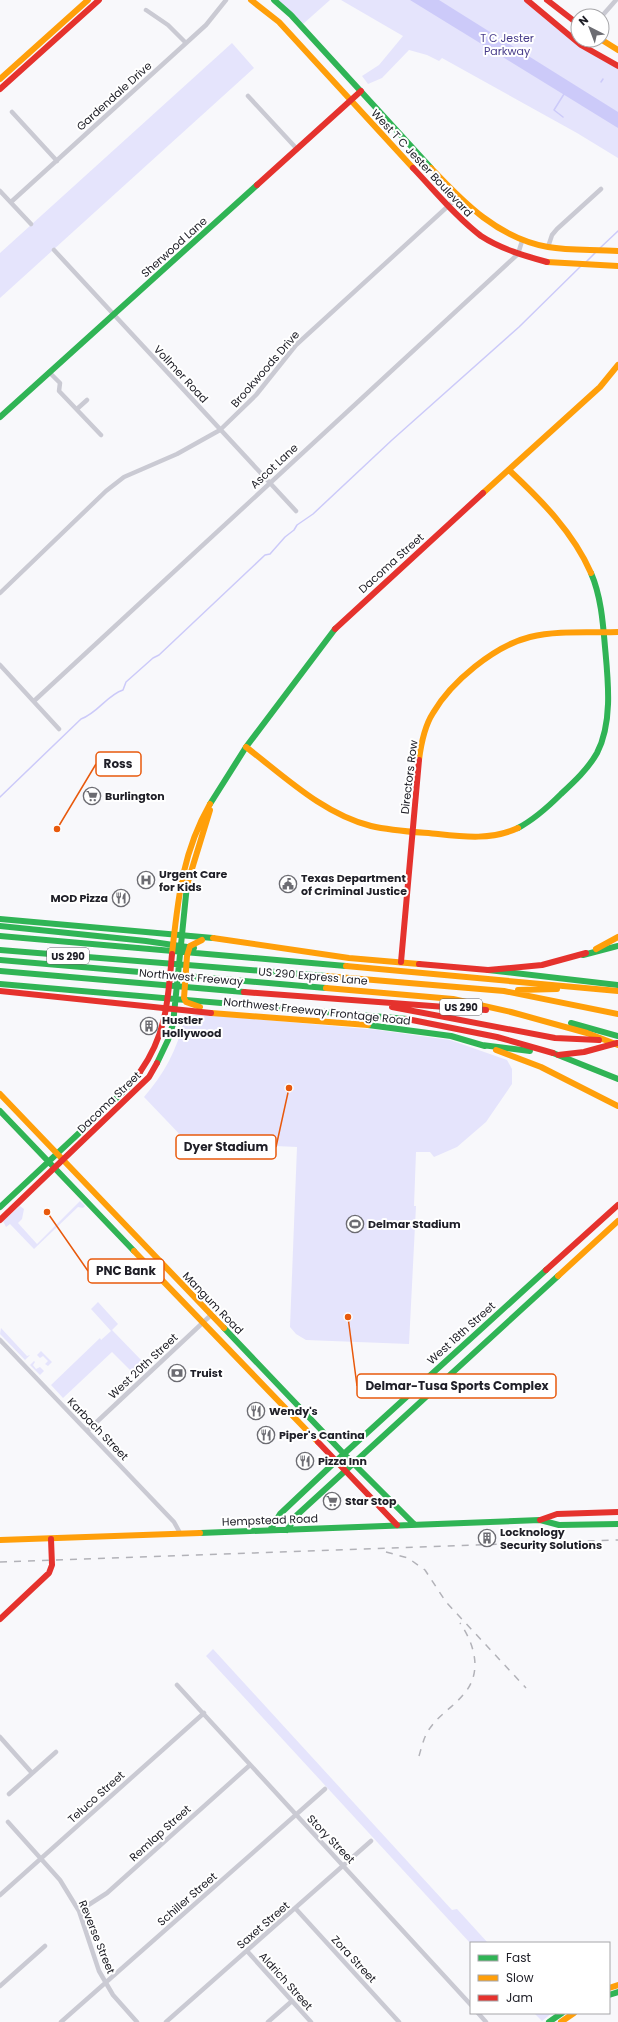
<svg xmlns="http://www.w3.org/2000/svg" width="618" height="2022" font-family="Poppins,sans-serif">
	<style>
		.green { fill: #e5e4fc }
		.water { fill: #cccaf9 }
		.lines { fill: none; stroke-linecap: round; stroke-linejoin: round }
		.stream { stroke: #cccaf9; stroke-width: 1.5 }
		.street { stroke: #cacad3; stroke-width: 4.5 }
		.fast { stroke: #30b455; stroke-width: 6 }
		.slow { stroke: #ff9f0a; stroke-width: 6 }
		.jam { stroke: #e5322d; stroke-width: 6 }
		.rail { stroke: #b2b2b8; stroke-width: 1.5; stroke-dasharray: 7 7; stroke-linecap: butt }
		.labels { text-anchor: middle; stroke-width: 4; stroke-linejoin: round; paint-order: stroke }
		.shield { fill: #fff; stroke: #636368; stroke-width: 1 }
		.shield-label { font-size: 10px; font-weight: bold; fill: #202028 }
		.park-label { font-size: 11px; fill: #483d8a; stroke: #fff }
		.street-label { font-size: 11px; fill: #202028; stroke: #fff }
		.poi-label { font-size: 11px; font-weight: bold; fill: #202028; stroke: #fff; text-anchor: start }
		.leader { fill: none; stroke: #e8590c; stroke-width: 1.5 }
		.callout-dot { fill: #e8590c; stroke: #fff; stroke-width: 1.5 }
		.callout { fill: #fff; stroke: #e8590c; stroke-width: 1.5 }
		.callout-label { font-size: 12px; text-anchor: middle; font-weight: bold; fill: #202028 }
	</style>
	<rect width="100%" height="100%" fill="#f8f8fb"/>
	<!-- green -->
	<path class="green" d="M278,0H330L303,24Z
		M341,0H524L544,18L618,68V158L577,133L442,58L439,61L427,55L409,50L382,78L368,84L362,76L379,65L403,36Z
		M232,43L254,68L0,298V253Z
		M198,1014L378,1030L450,1040L507,1060L512,1069V1084L486,1122L457,1147L434,1157L430,1152H416L414,1206H416L409,1344L306,1340L296,1334L290,1327L297,1147L187,1142L144,1097C164,1074 177,1050 184,1020Z
		M80,1201L85,1206L83,1208L78,1207L34,1249L10,1224L6,1227L3,1221L20,1206L24,1209L22,1219L18,1223L37,1244Z
		M98,1302L118,1324L112,1330L144,1363L133,1373L112,1352L63,1398L51,1385L100,1338L101,1340L111,1331L91,1309Z
		M1,1328L27,1356L30,1355L25,1360L0,1334Z
		M41,1351L52,1362L48,1366L45,1364L48,1361L43,1356L40,1358L37,1355Z
		M34,1361L35,1362L33,1365L36,1369L40,1367L44,1371L40,1375L30,1365Z
		M213,1649L452,1910L457,1909L488,1943H471V1944L206,1656Z
		M534,2013H552L542,2021Z"/>
	<!-- water -->
	<path class="water" d="M410,0H439L618,112V128Z"/>
	<g class="lines">
		<!-- stream -->
		<path class="stream" d="M601,82L603,79
			M563,117L554,110L564,94
			M600,248L618,231
			M586,262L596,252
			M0,797L81,719C98,713 107,695 123,690L126,682L153,658L159,655L265,555L270,554L285,537L294,530L297,525L313,514L392,440L519,327L582,265"/>
		<!-- street -->
		<path class="street" d="M146,10L168,25L186,43
			M602,16L616,0
			M248,96L297,149
			M12,112L57,161
			M0,191L31,224
			M11,202L206,25L226,0
			M548,247L552,235L557,229L601,189
			M54,250L296,511
			M49,372L60,383L59,391L101,435
			M77,409L87,400
			M0,593L106,491L124,477L177,454L220,430L256,395L296,345L458,197
			M0,665L59,729
			M34,701L518,254L522,241
			M0,1340L174,1522L180,1533
			M87,1431L211,1315
			M177,1685L471,2005
			M0,1737L32,1773
			M9,1794L56,1752
			M8,1822L60,1880L79,1911L99,1971L113,1995L137,2022
			M0,1895L204,1713
			M296,1909L399,2022
			M79,1911L107,1893L250,1765
			M247,1951L311,2022
			M0,1986L45,1946
			M478,2013L486,2022
			M61,2022L325,1789
			M166,2022L371,1841
			M268,2022L292,2001"/>
		<!-- fast -->
		<path class="fast" d="M274,0L291,15L431,168
			M0,417L257,185
			M210,804L246,747L335,629
			M518,828C535,819 548,807 561,794C574,782 588,769 597,753C613,722 608,680 605,647C603,623 601,596 591,573
			M0,919L213,938
			M0,926L146,941L194,948
			M0,936L346,966
			M0,950L326,976
			M583,955L618,946
			M0,960L326,988
			M488,970L618,985
			M0,971L244,992
			M0,984L407,1019
			M571,1023L618,1036
			M368,1025L451,1036L485,1046
			M482,1045L530,1051
			M553,1053L618,1079
			M157,1063L168,1040L173,1024L187,885
			M0,1111L134,1251
			M0,1207L125,1090L140,1072
			M224,1328L344,1454L414,1524
			M270,1530L280,1514L335,1462L546,1270
			M287,1530L297,1515L558,1276
			M200,1533L540,1520L559,1525L618,1524
			M609,1995L618,1992
			M549,2022L562,2013"/>
		<!-- slow -->
		<path class="slow" d="M251,0L279,22L413,168
			M602,40L618,50
			M0,79L88,0
			M431,168C464,203 498,238 548,247C571,251 595,249 618,251
			M547,262L618,266
			M509,470C541,500 573,532 591,573
			M483,493L600,387L618,365
			M246,747C284,776 323,814 371,826C393,831 416,832 438,834C465,837 492,840 518,828
			M419,760C421,744 424,727 433,713C451,682 494,646 530,637C558,630 589,633 618,632
			M187,885L210,810
			M213,938L349,958L419,964
			M596,949L618,937
			M172,954C178,899 182,853 210,804
			M346,966L618,991
			M326,976L504,991L618,1014
			M326,988L453,999L511,1012L587,1033L618,1045
			M518,990L557,989
			M200,1007L186,1002L184,998L187,956L190,946L202,940
			M211,1013L368,1025
			M496,1050L541,1067L618,1106
			M0,1094L224,1328
			M134,1251L318,1442
			M558,1276L618,1221
			M0,1540L200,1533
			M609,1988L618,1985
			M561,2022L574,2013"/>
		<!-- jam -->
		<path class="jam" d="M527,0L581,45L618,66
			M547,0L578,24
			M0,89L99,0
			M413,168C435,191 456,217 481,236C501,249 525,256 547,262
			M257,185L361,91
			M335,629L483,493
			M401,962L419,760
			M419,964L488,970L542,965L586,953
			M0,991L211,1013
			M244,992L486,1010
			M392,1007L555,1038L599,1040
			M407,1019L497,1037L553,1053
			M558,1055L584,1052L617,1043
			M140,1072C167,1034 168,999 172,954
			M0,1220L149,1077L157,1063
			M546,1270L618,1205
			M318,1442L397,1525
			M540,1520L557,1514L618,1512
			M0,1619L49,1573L52,1565L51,1539"/>
		<!-- rail -->
		<path class="rail" d="M386,1552L408,1558L425,1570L446,1602L526,1688
			M0,1562L618,1540
			M419,1756C422,1746 424,1736 430,1728C439,1715 453,1707 463,1695C483,1673 475,1645 460,1623"/>
	</g>
	<!-- icons -->
	<defs>
		<symbol id="supermarket-ring" viewBox="-11 -11 22 22"><circle r="9.5" fill="#fff" stroke="#6c6c72" stroke-width="1.5"/><path d="M-6-5.5h2.5l.6 2H6L4.5 2H-2.5L-4.4-4H-6ZM-1.5 3.2a1.3 1.3 0 1 0 .1 0ZM3 3.2a1.3 1.3 0 1 0 .1 0Z" fill="#6c6c72"/></symbol>
		<symbol id="hospital-ring" viewBox="-11 -11 22 22"><circle r="9.5" fill="#fff" stroke="#6c6c72" stroke-width="1.5"/><path d="M-5-5h3v3.5h4V-5h3V5h-3V1.5h-4V5h-3Z" fill="#6c6c72"/></symbol>
		<symbol id="civic-ring" viewBox="-11 -11 22 22"><circle r="9.5" fill="#fff" stroke="#6c6c72" stroke-width="1.5"/><path d="M-.6-6.5H3V-4.5H.6V-3L4-1V1h2V6H-6V1h2V-1L-.6-3ZM-1.2 2.5V6h2.4V2.5Z" fill="#6c6c72"/></symbol>
		<symbol id="restaurant-ring" viewBox="-11 -11 22 22"><circle r="9.5" fill="#fff" stroke="#6c6c72" stroke-width="1.5"/><path d="M-5-6h1v4h1v-4h1v4h1v-4h1v5L-1.5 .5V6h-2V.5L-5-1ZM5-6V6H3V1.5H1.5Q1.5-4 5-6Z" fill="#6c6c72"/></symbol>
		<symbol id="building-ring" viewBox="-11 -11 22 22"><circle r="9.5" fill="#fff" stroke="#6c6c72" stroke-width="1.5"/><path d="M-4-6H4V6H1V3H-1V6H-4ZM-2.5-4.3h1.7v1.8h-1.7ZM.8-4.3h1.7v1.8H.8ZM-2.5-1h1.7V.8h-1.7ZM.8-1h1.7V.8H.8Z" fill="#6c6c72"/></symbol>
		<symbol id="stadium-ring" viewBox="-11 -11 22 22"><circle r="9.5" fill="#fff" stroke="#6c6c72" stroke-width="1.5"/><path d="M0-5a6.5 5 0 1 0 0 10a6.5 5 0 1 0 0-10ZM-3.5-1.8h7v3.6h-7Z" fill="#6c6c72"/></symbol>
		<symbol id="bank-ring" viewBox="-11 -11 22 22"><circle r="9.5" fill="#fff" stroke="#6c6c72" stroke-width="1.5"/><path d="M-6-4H6V4H-6ZM0-2.3a2.3 2.3 0 1 0 0 4.6a2.3 2.3 0 1 0 0-4.6Z" fill="#6c6c72"/></symbol>
	</defs>
	<g fill-rule="evenodd">
		<use href="#supermarket-ring" x="82" y="786" width="20" height="20"/>
		<use href="#hospital-ring" x="136" y="870" width="20" height="20"/>
		<use href="#civic-ring" x="278" y="874" width="20" height="20"/>
		<use href="#restaurant-ring" x="111" y="888" width="20" height="20"/>
		<use href="#building-ring" x="139" y="1016" width="20" height="20"/>
		<use href="#stadium-ring" x="345" y="1214" width="20" height="20"/>
		<use href="#bank-ring" x="167" y="1363" width="20" height="20"/>
		<use href="#restaurant-ring" x="246" y="1401" width="20" height="20"/>
		<use href="#restaurant-ring" x="256" y="1425" width="20" height="20"/>
		<use href="#restaurant-ring" x="295" y="1451" width="20" height="20"/>
		<use href="#supermarket-ring" x="322" y="1491" width="20" height="20"/>
		<use href="#building-ring" x="477" y="1528" width="20" height="20"/>
	</g>
	<g class="labels">
		<!-- shield labels -->
		<g class="shield">
			<rect x="47" y="948" width="42" height="16" rx="3"/>
			<rect x="440" y="999" width="42" height="16" rx="3"/>
		</g>
		<g class="shield-label">
			<text x="68" y="960">US 290</text>
			<text x="461" y="1011">US 290</text>
		</g>
		<!-- park labels -->
		<g class="park-label">
			<text x="507" y="42">T C Jester<tspan x="507" dy="13">Parkway</tspan></text>
		</g>
		<!-- street labels -->
		<g class="street-label">
			<text transform="translate(114 96) rotate(-42)" y="4">Gardendale Drive</text>
			<text transform="translate(422 163) rotate(47)" y="4">West T C Jester Boulevard</text>
			<text transform="translate(174 247) rotate(-42)" y="4">Sherwood Lane</text>
			<text transform="translate(265 369) rotate(-49)" y="4">Brookwoods Drive</text>
			<text transform="translate(181 374) rotate(47)" y="4">Vollmer Road</text>
			<text transform="translate(274 466) rotate(-43)" y="4">Ascot Lane</text>
			<text transform="translate(391 563) rotate(-42)" y="4">Dacoma Street</text>
			<text transform="translate(409 777) rotate(-83)" y="4">Directors Row</text>
			<text transform="translate(313 976) rotate(5)" y="4">US 290 Express Lane</text>
			<text transform="translate(191 977) rotate(5)" y="4">Northwest Freeway</text>
			<text transform="translate(317 1011) rotate(6)" y="4">Northwest Freeway Frontage Road</text>
			<text transform="translate(109 1102) rotate(-44)" y="4">Dacoma Street</text>
			<text transform="translate(213 1303) rotate(46)" y="4">Mangum Road</text>
			<text transform="translate(461 1333) rotate(-42)" y="4">West 18th Street</text>
			<text transform="translate(143 1366) rotate(-43)" y="4">West 20th Street</text>
			<text transform="translate(98 1429) rotate(46)" y="4">Karbach Street</text>
			<text transform="translate(270 1520) rotate(-2)" y="4">Hempstead Road</text>
			<text transform="translate(96 1797) rotate(-42)" y="4">Teluco Street</text>
			<text transform="translate(160 1833) rotate(-42)" y="4">Remlap Street</text>
			<text transform="translate(331 1839) rotate(46)" y="4">Story Street</text>
			<text transform="translate(187 1899) rotate(-41)" y="4">Schiller Street</text>
			<text transform="translate(263 1925) rotate(-41)" y="4">Saxet Street</text>
			<text transform="translate(97 1937) rotate(68)" y="4">Reverse Street</text>
			<text transform="translate(354 1959) rotate(47)" y="4">Zora Street</text>
			<text transform="translate(286 1981) rotate(48)" y="4">Aldrich Street</text>
		</g>
		<!-- poi labels -->
		<g class="poi-label">
			<text x="105" y="800">Burlington</text>
			<text x="159" y="878">Urgent Care<tspan x="159" dy="13">for Kids</tspan></text>
			<text x="301" y="882">Texas Department<tspan x="301" dy="13">of Criminal Justice</tspan></text>
			<text x="108" y="902" text-anchor="end">MOD Pizza</text>
			<text x="162" y="1024">Hustler<tspan x="162" dy="13">Hollywood</tspan></text>
			<text x="368" y="1228">Delmar Stadium</text>
			<text x="190" y="1377">Truist</text>
			<text x="269" y="1415">Wendy's</text>
			<text x="279" y="1439">Piper's Cantina</text>
			<text x="318" y="1465">Pizza Inn</text>
			<text x="345" y="1505">Star Stop</text>
			<text x="500" y="1536">Locknology<tspan x="500" dy="13">Security Solutions</tspan></text>
		</g>
	</g>
	<!-- callouts -->
	<path class="leader" d="M57 829L96 764M289 1088L276 1147M47 1212L88 1271M348 1317L357 1386"/>
	<g class="callout-dot">
		<circle cx="57" cy="829" r="4"/>
		<circle cx="289" cy="1088" r="4"/>
		<circle cx="47" cy="1212" r="4"/>
		<circle cx="348" cy="1317" r="4"/>
	</g>
	<g class="callout">
		<rect x="96" y="752" width="45" height="24" rx="4"/>
		<rect x="176" y="1135" width="100" height="24" rx="4"/>
		<rect x="88" y="1259" width="76" height="24" rx="4"/>
		<rect x="357" y="1374" width="199" height="24" rx="4"/>
	</g>
	<g class="callout-label">
		<text x="118" y="768">Ross</text>
		<text x="226" y="1151">Dyer Stadium</text>
		<text x="126" y="1275">PNC Bank</text>
		<text x="457" y="1390">Delmar-Tusa Sports Complex</text>
	</g>
	<!-- legend -->
	<rect x="470" y="1942" width="140" height="72" fill="#ffffff" stroke="#a6a6a9"/>
	<rect x="478" y="1955" width="20" height="6" fill="#30b455" stroke="#a6a6a9"/>
	<text x="506" y="1962" font-size="12" fill="#202028">Fast</text>
	<rect x="478" y="1975" width="20" height="6" fill="#ff9f0a" stroke="#a6a6a9"/>
	<text x="506" y="1982" font-size="12" fill="#202028">Slow</text>
	<rect x="478" y="1995" width="20" height="6" fill="#e5322d" stroke="#a6a6a9"/>
	<text x="506" y="2002" font-size="12" fill="#202028">Jam</text>
	<!-- north arrow -->
	<g transform="translate(590 28) rotate(318)"><circle r="19" fill="#ffffff" stroke="#a6a6a9"/>
	<path d="M0-3L7 15L0 10L-7 15Z" fill="#6c6c72"/>
	<text y="-6" font-size="11" font-weight="bold" text-anchor="middle" fill="#202028">N</text>
	</g>
</svg>
